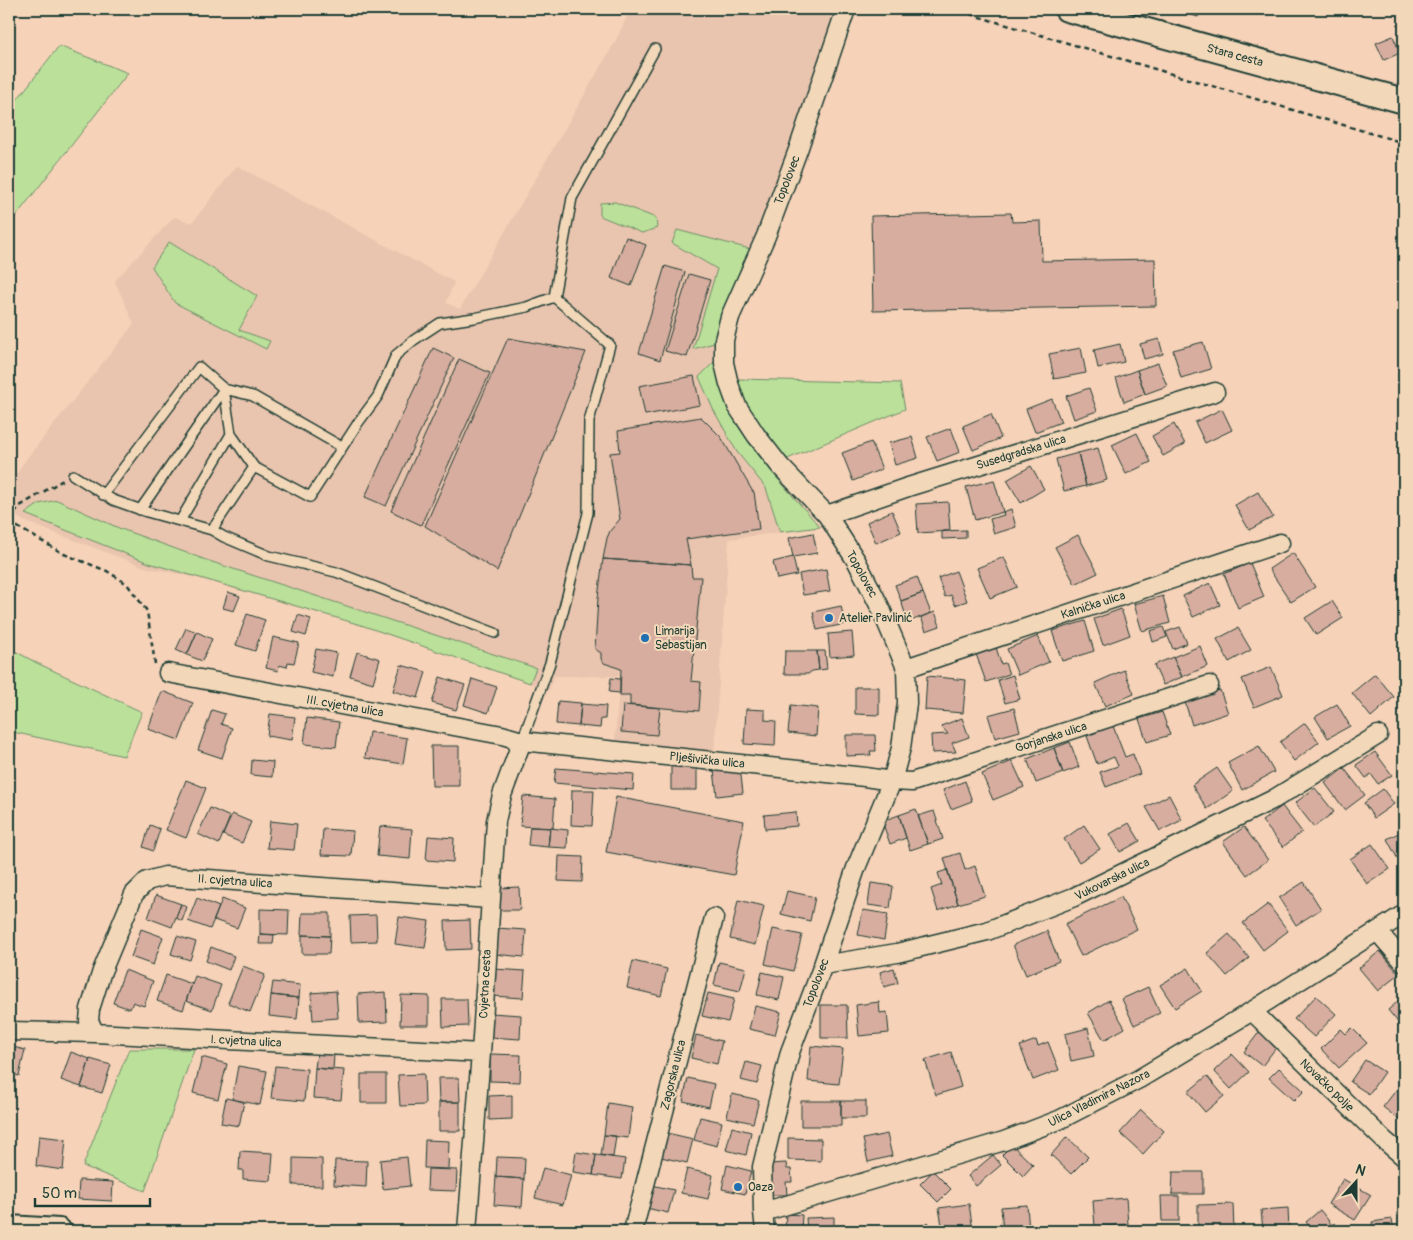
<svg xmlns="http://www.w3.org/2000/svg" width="1413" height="1240" font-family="Pangolin,sans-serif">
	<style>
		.built { fill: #e9c4ae }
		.green { fill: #bbe09a; stroke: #6d8e67 }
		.building { fill: #d7ad9f; stroke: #1f3d34 }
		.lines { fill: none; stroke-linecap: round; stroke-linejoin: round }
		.service-casing { stroke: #1f3d34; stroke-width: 12 }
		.minor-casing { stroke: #1f3d34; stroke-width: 21 }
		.secondary-casing { stroke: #1f3d34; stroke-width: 28 }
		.path { stroke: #1f3d34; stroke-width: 2.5; stroke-dasharray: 5 4; stroke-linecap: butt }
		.service { stroke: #f2d8b9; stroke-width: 9 }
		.minor { stroke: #f2d8b9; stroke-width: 18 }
		.secondary { stroke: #f2d8b9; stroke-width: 24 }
		.poi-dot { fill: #1f6fb2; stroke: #f2d8b9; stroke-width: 2 }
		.labels { text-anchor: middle; stroke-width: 4; stroke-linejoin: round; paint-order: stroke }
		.street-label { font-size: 12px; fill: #1f3d34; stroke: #f2d8b9 }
		.poi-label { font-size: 12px; fill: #1f3d34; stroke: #f2d8b9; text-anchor: start }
	</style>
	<rect width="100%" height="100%" fill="#f6d2b8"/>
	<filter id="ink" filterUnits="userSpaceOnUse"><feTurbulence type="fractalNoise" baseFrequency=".02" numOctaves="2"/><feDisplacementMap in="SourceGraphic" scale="10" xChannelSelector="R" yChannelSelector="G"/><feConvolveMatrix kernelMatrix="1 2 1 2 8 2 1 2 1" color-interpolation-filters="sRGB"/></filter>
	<g filter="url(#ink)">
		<!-- built -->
		<path class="built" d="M631,9H835L789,149L762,221L723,311L714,343L715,361L720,386L730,412L751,443L820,527L729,539L714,752L615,741L620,676H554L549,690L361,625L197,578L145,567L24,521L9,512V484L28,457L134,324L115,281L174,217L192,223L237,166L454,282L446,303L460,309L614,44Z"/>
		<!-- green -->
		<path class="green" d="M59,46L128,73L9,225V110Z
			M615,202L656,218L657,228L642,233L600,216V203Z
			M677,230L750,249L723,311L714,343L693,349L717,269L672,243Z
			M169,242L257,296L239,330L270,341L266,349L175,303L152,267Z
			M715,361C718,378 722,396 730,412C751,452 790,492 820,527L780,532L766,488L737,452L713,409L699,377Z
			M737,379L900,383L905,409L785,460L761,430L744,402Z
			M57,500L121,529L206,560L536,668L530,683L361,625L149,563L25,514L39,504Z
			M9,648L37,663L142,712L124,756L17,733L9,729Z
			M129,1049H194L145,1191L83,1166Z"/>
		<!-- building -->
		<path class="building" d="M1187,9H1201L1198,17L1185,13Z
			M1393,36L1400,53L1384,60L1376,43Z
			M1011,213L1012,222L1041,221L1042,261L1155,259L1156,306L873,311L871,216Z
			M626,237L646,245L631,286L611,278Z
			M665,266L685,272L660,360L639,353Z
			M689,274L710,280L687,357L665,351Z
			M508,338L586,352L497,571L425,526Z
			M1159,339L1163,354L1144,359L1140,344Z
			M1203,342L1211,369L1181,378L1173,350Z
			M1120,344L1124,362L1098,368L1094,350Z
			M433,348L454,358L386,506L365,497Z
			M1081,348L1086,373L1054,379L1049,354Z
			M459,359L490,373L421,525L391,511Z
			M1158,363L1167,386L1145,394L1137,370Z
			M1137,370L1145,394L1124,402L1116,378Z
			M694,376L700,405L645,415L639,386Z
			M1089,388L1097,411L1074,419L1066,396Z
			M1052,399L1061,422L1035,432L1026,409Z
			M1222,409L1232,430L1205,443L1195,422Z
			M991,414L1001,438L973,450L963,426Z
			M701,417L721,437L753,492H754L759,529L686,539L691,565L603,559L607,538L610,531L620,519L610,453L620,452L618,431Z
			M1174,424L1185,444L1163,456L1152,436Z
			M951,428L960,452L937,461L927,437Z
			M1137,433L1151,462L1126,474L1112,445Z
			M912,437L918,458L895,465L889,443Z
			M871,442L882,469L853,481L842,453Z
			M1098,448L1107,480L1086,486L1078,453Z
			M1078,453L1086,486L1064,491L1056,459Z
			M1031,466L1044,489L1021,503L1007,480Z
			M994,480L1003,512L975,520L966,487Z
			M1258,492L1273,517L1249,530L1235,505Z
			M948,502L950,531L918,533L916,504Z
			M1011,509L1016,527L994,534L990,519L1004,515L1003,512Z
			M892,511L901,532L876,543L867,522Z
			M966,530V538L942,539V531Z
			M813,533L817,553L793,557L789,538Z
			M1078,535L1098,573L1075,584L1055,547Z
			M1293,553L1315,587L1291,602L1269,569Z
			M793,557L797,575L777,579L773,562Z
			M1004,557L1017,587L990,598L977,568Z
			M603,559L691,565L692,577H701L691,681L701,682L699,711L630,705V695H620L621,669L604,663L601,659V653L595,649L598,598Z
			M1250,563L1264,597L1238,608L1224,574Z
			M826,569L830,591L803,595L799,574Z
			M956,571L967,601L955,605L951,595L945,597L938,578Z
			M917,577L923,593L901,601L895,585Z
			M1210,583L1220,605L1193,617L1183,596Z
			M228,592L240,596L234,611L223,608Z
			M923,593L931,613L908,622L901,601Z
			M1163,596L1170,623L1142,631L1134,604Z
			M1332,601L1343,618L1316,635L1305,618Z
			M841,606L845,624L817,630L813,612Z
			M1121,609L1130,635L1103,645L1094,619Z
			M935,612L940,626L926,631L921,617Z
			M247,614L265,620L255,651L236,645Z
			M298,615L311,619L306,636L293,632Z
			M1085,621L1094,651L1062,661L1052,631Z
			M1163,627L1167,637L1153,642L1150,631Z
			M1180,627L1187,643L1173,649L1166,632Z
			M186,628L197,632L187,655L176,650Z
			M1238,628L1251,650L1229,662L1217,639Z
			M197,632L212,639L202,661L187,655Z
			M852,632L854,655L830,657L828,634Z
			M1038,636L1049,662L1018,675L1007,649Z
			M273,637L299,643L294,663L288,662L287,667L279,665L278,671L266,668Z
			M1200,646L1208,666L1182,677L1173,657Z
			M996,647L1001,664L1005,663L1009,674L986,682L976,654Z
			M316,649L337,653L333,677L311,672Z
			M785,651H817L819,670L812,671L808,674H784Z
			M817,651H825L827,669L819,670Z
			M357,652L380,659L373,683L350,676Z
			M1173,657L1182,677L1163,685L1154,665Z
			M401,665L426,672L418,698L393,691Z
			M1271,667L1283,695L1254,707L1242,679Z
			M1124,670L1134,694L1105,706L1095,683Z
			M1375,674L1394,697L1371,717L1352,693Z
			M1013,675L1020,699L1005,703L998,680Z
			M927,676L966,680L963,713L925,710Z
			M440,677L465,685L456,710L432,703Z
			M611,678L620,679V693L609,692Z
			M472,679L497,687L488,713L464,705Z
			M855,687H879V715L855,714Z
			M1220,690L1228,713L1192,725L1185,702Z
			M162,691L193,703L179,740L148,729Z
			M558,701L581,703L579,726L556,724Z
			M581,704L606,706L605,719H601L600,728L579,726Z
			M1337,704L1350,726L1328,738L1315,717Z
			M623,705L660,708L657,735L621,732Z
			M791,705L818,708L816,736L788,733Z
			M1014,708L1020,731L995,738L988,715Z
			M746,709L765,710V720L776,721L775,746L744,744Z
			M212,710L225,714L221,724L232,728L222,758L198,750Z
			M1162,712L1170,735L1147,742L1139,719Z
			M270,714L295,717L292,740L267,736Z
			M307,718L339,722L336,747L304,744Z
			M962,718L969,737L952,743L956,752L932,753L931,735L948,734L941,726Z
			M1305,723L1319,742L1294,761L1280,742Z
			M1113,726L1125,757L1133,754L1140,774L1106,787L1100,772L1118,766L1114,757L1097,764L1087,736Z
			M369,732L407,738L403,764L365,758Z
			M846,735H875L876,751H870L871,755L846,756Z
			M1070,742L1079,767L1063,773L1054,748Z
			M431,746H459V786H432Z
			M1259,746L1274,772L1242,790L1228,763Z
			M1054,748L1063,773L1036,783L1027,759Z
			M1375,752L1392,775L1378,784L1371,774L1366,778L1356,765Z
			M252,760L273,762L272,777L251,775Z
			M1012,761L1024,787L993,800L982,774Z
			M671,764H697V790H671Z
			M740,767L743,793L717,796L714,770Z
			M556,768L634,774L633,790L554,783Z
			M1217,768L1233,791L1207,809L1192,785Z
			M1344,768L1365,795L1345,810L1325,783Z
			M186,780L206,788L186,838L166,830Z
			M965,781L972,801L951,809L943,790Z
			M1315,788L1334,812L1314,827L1295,803Z
			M1383,789L1394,804L1374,818L1364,803Z
			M572,790H594L592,826L571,825Z
			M1169,795L1182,820L1160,831L1146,807Z
			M523,796L555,799L553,828L520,826Z
			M616,797L744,821L734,875L606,852Z
			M1282,806L1302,832L1283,847L1262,821Z
			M210,808L230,817L219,844L198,834Z
			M916,809L928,844L910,850L899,815Z
			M934,811L943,839L928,844L918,816Z
			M796,812L797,826L765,829L764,815Z
			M232,814L251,822L242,843L223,835Z
			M899,815L906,838L890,844L882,821Z
			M270,821L297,824L294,850L267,848Z
			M1129,823L1140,841L1120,852L1110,834Z
			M150,825L160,829L153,851L143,847Z
			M1084,825L1100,849L1079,862L1064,839Z
			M380,826L412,829L410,859L377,856Z
			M530,827L550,828L548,847L528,845Z
			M1244,827L1268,860L1247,875L1223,842Z
			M550,828L568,830L567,848L548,847Z
			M323,829L353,831L351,856L321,855Z
			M1404,830V861L1400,863L1387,839Z
			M428,836L454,838L453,862L426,860Z
			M1372,844L1390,869L1367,884L1350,859Z
			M960,853L965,870L975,866L985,896L958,904L944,858Z
			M559,856L583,857L582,882L558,881Z
			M947,870L958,904L938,911L931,889L942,885L938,873Z
			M1304,882L1321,909L1296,925L1279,898Z
			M871,883L893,886L890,908L868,905Z
			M519,887L520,910H498V888Z
			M787,891L815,897L810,921L781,914Z
			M156,895L181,904L172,927L148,918Z
			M1121,897L1137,929L1081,956L1065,924Z
			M197,898L219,907L210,929L188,921Z
			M222,899L245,908L237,928L214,920Z
			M738,900L764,906L755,945L730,939Z
			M181,904L187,907L182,921L176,918Z
			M1268,904L1288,931L1263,950L1243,923Z
			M260,909L289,910L288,935L260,934Z
			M863,910L888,914L884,940L858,935Z
			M302,913H330V936L301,935Z
			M376,915L377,941L351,942L350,916Z
			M399,917L429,921L425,948L395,944Z
			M470,920L471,949L446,950L445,921Z
			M496,928L526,930L524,957L494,954Z
			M141,929L163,937L153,965L131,957Z
			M773,929L802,935L793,971L765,964Z
			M1047,931L1059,961L1026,975L1013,945Z
			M260,934L274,935L273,944H259Z
			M1229,934L1249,958L1227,976L1207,953Z
			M302,935L330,936L329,954H302Z
			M177,936L196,942L190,960L171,954Z
			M211,947L234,956L229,970L206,961Z
			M1380,951L1399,974L1378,991L1359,968Z
			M633,961L667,969L661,996L627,988Z
			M719,962L746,968L740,991L714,985Z
			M243,966L265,975L250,1012L228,1003Z
			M894,968L898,983L884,987L880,972Z
			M1188,968L1202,991L1175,1008L1160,985Z
			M494,969L525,971L523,998L492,996Z
			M125,970L153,981L144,1006L133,1002L130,1009L113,1003Z
			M762,972L784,977L779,1000L757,995Z
			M166,975L192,984L183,1010L157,1001Z
			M195,976L221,985L212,1010L186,1001Z
			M273,982L300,985L299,998L271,995Z
			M1148,987L1160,1013L1134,1025L1122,999Z
			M336,991L338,1018L313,1020L311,993Z
			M386,992L387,1022L359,1023L358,994Z
			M708,993L734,999L728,1022L702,1016Z
			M271,995L299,998L297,1019L269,1016Z
			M401,995L429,996V1025H400Z
			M1316,996L1336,1014L1314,1037L1294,1019Z
			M1404,996V1023L1401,1026L1388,1010Z
			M442,999H467L468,1026L443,1027Z
			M1109,1000L1125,1028L1104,1040L1088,1013Z
			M879,1002L880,1013L887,1012L889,1033L859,1036L856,1005Z
			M821,1005H847L848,1038H821Z
			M755,1006L781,1012L775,1035L749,1029Z
			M491,1013L521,1015L520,1039L489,1037Z
			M1088,1028L1094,1056L1071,1061L1065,1034Z
			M1352,1028L1367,1043L1339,1068L1321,1049L1341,1029L1346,1034Z
			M1260,1031L1278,1045L1262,1066L1244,1052Z
			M696,1035L722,1041L717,1064L691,1058Z
			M1036,1040L1038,1046L1048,1042L1059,1070L1033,1080L1020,1046Z
			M9,1046L25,1050L19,1076L9,1073Z
			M811,1046L843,1049L839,1084L808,1081Z
			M71,1052L90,1059L81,1087L61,1080Z
			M951,1052L961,1087L936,1095L925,1060Z
			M317,1053L334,1055L333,1070L315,1068Z
			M490,1054L521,1055L520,1082L490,1081Z
			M1232,1054L1249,1072L1231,1089L1214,1071Z
			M202,1057L227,1064L218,1099L193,1093Z
			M90,1059L111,1065L102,1093L81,1087Z
			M1365,1060L1384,1072L1369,1094L1350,1082Z
			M746,1062L762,1066L757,1084L741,1080Z
			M238,1066L267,1071L260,1105L232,1099Z
			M275,1066L307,1069L304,1101L271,1098Z
			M315,1068L344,1070L341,1100L313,1098Z
			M1279,1068L1304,1091L1294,1101L1269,1078Z
			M361,1074H386V1103H361Z
			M424,1074L425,1105L400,1106L398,1075Z
			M1207,1076L1224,1096L1205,1112L1188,1092Z
			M438,1078H459L460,1102H439Z
			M688,1078L714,1084L709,1107L683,1101Z
			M1397,1089L1404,1095V1119L1402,1122L1383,1107Z
			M732,1094L759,1100L753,1123L727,1117Z
			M512,1095V1119L489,1120V1096Z
			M226,1098L244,1102L239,1126L221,1123Z
			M801,1101H841V1126H801Z
			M841,1101H866V1118H841Z
			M439,1102H460V1131H439Z
			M608,1103L632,1107L628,1138L604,1135Z
			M1141,1110L1164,1131L1143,1154L1120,1133Z
			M700,1117L722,1122L717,1146L694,1140Z
			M732,1127L751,1132L746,1155L726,1150Z
			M667,1133L693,1139L687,1163L661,1157Z
			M887,1134L892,1156L868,1162L863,1139Z
			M604,1135L616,1136L613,1157L601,1155Z
			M39,1136L66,1139L63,1170L36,1166Z
			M1067,1137L1088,1157L1071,1174L1051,1155Z
			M788,1138L821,1139V1161L788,1160Z
			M425,1140L449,1141L448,1169L424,1168Z
			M1012,1145L1033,1165L1023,1176L1002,1155Z
			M240,1151L273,1153L271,1181L243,1179V1170H239Z
			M576,1152L596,1155L593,1175L573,1172Z
			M596,1155L625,1159L622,1179L593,1175Z
			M993,1155L1001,1165L976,1186L968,1176Z
			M407,1157L410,1186L383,1189L380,1160Z
			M497,1157L525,1158L524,1179L496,1177Z
			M293,1158L322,1159V1186L293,1185Z
			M335,1160L367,1161L366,1187L334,1185Z
			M786,1163L787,1169H791L792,1182H786L787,1195H771L769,1164Z
			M727,1165L751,1171L745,1194L722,1189Z
			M543,1168L571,1175L563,1205L535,1198Z
			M428,1169L457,1170L456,1191L427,1190Z
			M687,1169L713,1175L708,1199L681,1193Z
			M933,1171L951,1189L938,1202L920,1184Z
			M1173,1172H1203V1194H1172Z
			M496,1177L524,1179L522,1207L494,1205Z
			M1343,1179L1371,1195L1355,1220L1328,1204Z
			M79,1180L113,1182L112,1201L78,1199Z
			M647,1184L674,1190L668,1213L642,1207Z
			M1161,1196H1179V1221H1162Z
			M1126,1198L1128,1224L1095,1227L1093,1201Z
			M969,1204L973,1231H943L939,1208Z
			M1233,1204L1234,1231H1198V1205Z
			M1027,1205L1029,1231H1003L1001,1207Z
			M1288,1208L1289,1231H1263L1261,1210Z
			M1320,1210L1332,1225L1334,1223L1339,1230L1313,1231L1306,1222Z
			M786,1214L802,1215L801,1231H785Z
			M834,1217V1226H823V1231H807L806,1218Z
			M1392,1219L1394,1231H1374L1372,1222Z
			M928,1222L936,1231H918Z"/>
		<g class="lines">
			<defs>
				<path id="service" d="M231,434L254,467
					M73,475L113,500L147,512L212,530L254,467L310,497L358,423L378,396L396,355L414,340L440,323L474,318L527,307L554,297
					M103,495L199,367L224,389L253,396L342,447
					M140,510L224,389
					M180,521L231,434L224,389
					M212,530L224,537L269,556L336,572L495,633
					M522,741L550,663L588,513L589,421L610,345L554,297L572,198L655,49"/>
				<path id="minor" d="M827,515L908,487L1215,392
					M906,668L1280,543
					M168,673L502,735L522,741L865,777L892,781L912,782L1209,685
					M1378,932L1404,962
					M823,965L897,953L987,931L1074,897L1274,799L1378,735
					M1252,1011L1384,1140L1404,1157
					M10,1031L95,1033L481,1053
					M95,1033L89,1021L90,1009L102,971L134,894L147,881L165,876L490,899
					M763,1212L1004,1141L1059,1120L1139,1079L1252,1011L1404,914
					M467,1231L481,1053L496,821L502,795L522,741
					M633,1231L714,918
					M765,1231L763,1212L762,1167L790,1052L823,965L856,868L892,781L901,748L907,703L906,668L880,607L857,562L827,515L780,466L756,435L737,406L729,384L724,363V340L730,317L766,236L798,150L846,9"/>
				<path id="secondary" d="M1067,9L1404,101
					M9,1228L59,1231"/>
			</defs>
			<!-- service casing -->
			<use href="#service" class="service-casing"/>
			<!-- minor casing -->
			<use href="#minor" class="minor-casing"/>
			<!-- secondary casing -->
			<use href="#secondary" class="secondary-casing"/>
			<!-- path -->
			<path class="path" d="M953,9L1404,143
				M9,520L20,506L63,480
				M9,522L64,554L107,571L127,584L147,611L155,664"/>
			<!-- service -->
			<use href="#service" class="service"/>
			<!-- minor -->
			<use href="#minor" class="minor"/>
			<!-- secondary -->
			<use href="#secondary" class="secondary"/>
		</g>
	</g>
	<!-- markers -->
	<g class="poi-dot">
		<circle cx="829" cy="618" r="5"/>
		<circle cx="645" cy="638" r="5"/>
		<circle cx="738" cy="1187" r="5"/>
	</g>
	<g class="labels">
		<!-- street labels -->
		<g class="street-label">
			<text transform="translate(1235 55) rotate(15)" y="4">Stara cesta</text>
			<text transform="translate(787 180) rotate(-69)" y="4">Topolovec</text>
			<text transform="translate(1021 452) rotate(-17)" y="4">Susedgradska ulica</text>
			<text transform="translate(862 574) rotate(61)" y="4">Topolovec</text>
			<text transform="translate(1093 605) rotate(-18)" y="4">Kalnička ulica</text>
			<text transform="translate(345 706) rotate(10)" y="4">III. cvjetna ulica</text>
			<text transform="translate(1051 737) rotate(-18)" y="4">Gorjanska ulica</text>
			<text transform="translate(707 760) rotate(6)" y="4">Plješivička ulica</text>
			<text transform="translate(1112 879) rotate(-26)" y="4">Vukovarska ulica</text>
			<text transform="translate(235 881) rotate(4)" y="4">II. cvjetna ulica</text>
			<text transform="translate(816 983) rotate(-69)" y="4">Topolovec</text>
			<text transform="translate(485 984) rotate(-87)" y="4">Cvjetna cesta</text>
			<text transform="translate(246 1041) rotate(3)" y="4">I. cvjetna ulica</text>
			<text transform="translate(673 1075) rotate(-76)" y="4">Zagorska ulica</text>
			<text transform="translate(1327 1085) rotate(44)" y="4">Novačko polje</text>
			<text transform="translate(1099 1098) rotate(-27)" y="4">Ulica Vladimira Nazora</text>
		</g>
		<!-- poi labels -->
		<g class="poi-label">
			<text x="839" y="622">Atelier Pavlinić</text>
			<text x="655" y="635">Limarija<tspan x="655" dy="14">Sebastijan</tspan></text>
			<text x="748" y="1191">Oaza</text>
		</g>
	</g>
	<!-- margin -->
	<rect width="1413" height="1240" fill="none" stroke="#f2d8b9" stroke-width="30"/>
	<rect x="15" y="15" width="1383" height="1210" fill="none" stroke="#1f3d34" stroke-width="2" filter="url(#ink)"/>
	<!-- north arrow -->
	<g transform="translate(1356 1182) rotate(21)" stroke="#f2d8b9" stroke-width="4" paint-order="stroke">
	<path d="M0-4L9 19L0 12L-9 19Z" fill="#1f3d34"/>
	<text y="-8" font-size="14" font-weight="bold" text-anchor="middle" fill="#1f3d34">N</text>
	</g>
	<!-- scale -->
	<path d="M35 1198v8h115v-8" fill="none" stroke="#1f3d34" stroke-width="2.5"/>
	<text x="42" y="1198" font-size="15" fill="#1f3d34" stroke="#f2d8b9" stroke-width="4" paint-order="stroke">50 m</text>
</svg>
